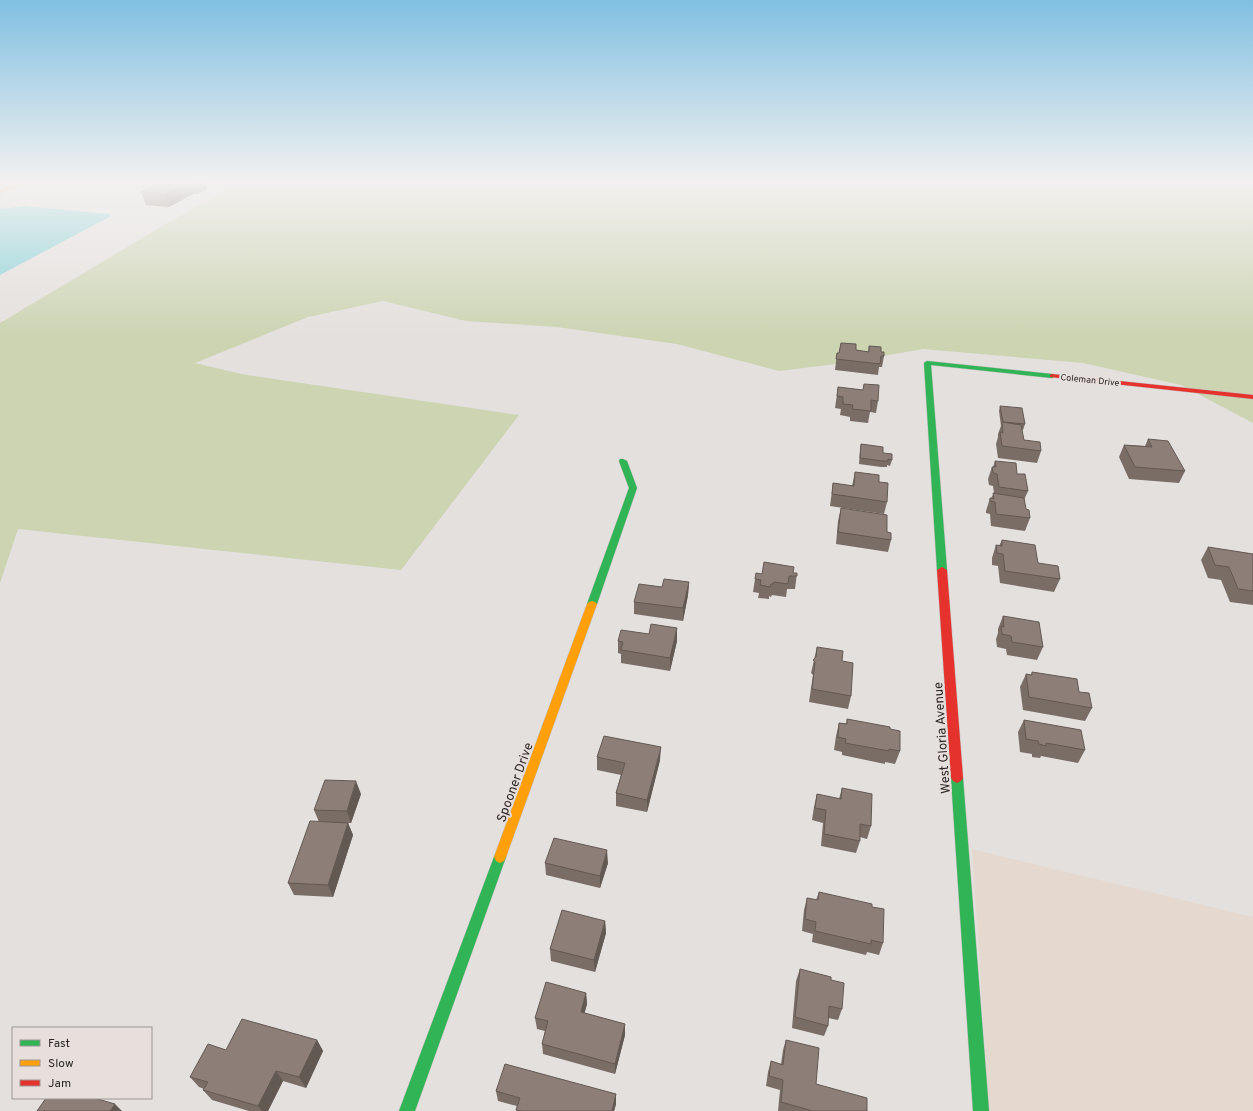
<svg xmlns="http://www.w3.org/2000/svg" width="1253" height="1111" font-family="Overpass,sans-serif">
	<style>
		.commercial { fill: #e5d9cf }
		.green { fill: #ccd4b2 }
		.water { fill: #86d1d8 }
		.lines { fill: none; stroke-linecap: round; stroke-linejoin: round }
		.fast-casing { stroke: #c2bebd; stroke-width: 1 }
		.slow-casing { stroke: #c2bebd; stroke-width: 1 }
		.jam-casing { stroke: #c2bebd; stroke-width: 1 }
		.fast { fill: #30b455; fill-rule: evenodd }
		.slow { fill: #ff9f0a; fill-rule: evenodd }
		.jam { fill: #e5322d; fill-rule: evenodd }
		.wall { fill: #796d66 }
		.shaded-wall { fill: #635953 }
		.building { fill: #8d7f77; stroke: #635953 }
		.labels { text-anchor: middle; stroke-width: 4; stroke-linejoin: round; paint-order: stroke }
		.far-street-label { font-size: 9px; fill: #292625; stroke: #e7dfdb }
		.near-street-label { font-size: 13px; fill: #292625; stroke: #e7dfdb }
	</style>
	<rect width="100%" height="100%" fill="#e4e0de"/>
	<!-- commercial -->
	<path class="commercial" d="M972,849L1253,917V1111H989Z"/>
	<!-- green -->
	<path class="green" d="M243,181H1253V423L1181,385L1083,363L923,349L844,363L779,371L677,344L557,327L466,321L383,301L308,317L195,363L241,374L519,415L401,570L18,529L0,583V323L176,218Z"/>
	<!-- water -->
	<path class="water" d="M25,206L109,214L111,216L0,275V209Z"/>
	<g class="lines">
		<defs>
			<path id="fast" d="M927,361L1052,374L1055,376L1052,378L931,365L947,570L942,573L937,570L924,363Z
				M620,459H623L627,461L637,488L597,604L595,606H589L587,604L629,488L619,461Z
				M957,773L961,775L963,778L989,1111H973L951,778L953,775Z
				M500,851L504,853L506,857L415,1111H399L494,857L496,853Z"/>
			<path id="slow" d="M29,181H36L0,193V190Z
				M592,601L595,602L597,604L506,857L504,861L500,863L496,861L494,857L587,604L589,602Z"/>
			<path id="jam" d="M1052,374L1253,395V399L1050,377V375Z
				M942,567L947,570L963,778L961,781L957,783L953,781L951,778L937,570Z"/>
		</defs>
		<!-- fast casing -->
		<use href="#fast" class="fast-casing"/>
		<!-- slow casing -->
		<use href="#slow" class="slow-casing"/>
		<!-- jam casing -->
		<use href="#jam" class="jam-casing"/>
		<!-- fast -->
		<use href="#fast" class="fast"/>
		<!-- slow -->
		<use href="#slow" class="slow"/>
		<!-- jam -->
		<use href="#jam" class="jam"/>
	</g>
	<!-- wall -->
	<path class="wall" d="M158,181H214L206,185L207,189L197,194H193L169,207L146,205L141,192L159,183Z
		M841,343L856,350L868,352L869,346L881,352L884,356L882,367H879L878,375L835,370L837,353H839Z
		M838,387L878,401L876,413L870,412L868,423L850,421V417L840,415L841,409L835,408Z
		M1000,406L1025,424L1023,430H1022L1024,440L1041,451L1037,463L998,458L996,444L998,437V434L1001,426L999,411Z
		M1148,439L1185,471L1179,483L1129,479L1119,457L1124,445L1145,446Z
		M861,444L883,453L892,460L890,466L887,465V467H881L859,464L860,450Z
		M995,461L1017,474L1028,491L1024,500L1026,509L1030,518L1025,531L991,526L990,514L986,513V511L990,498H991L994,493L993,486L989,485L988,479L992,467H993Z
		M855,472L879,482L887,502L884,514L830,506L833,483L852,486Z
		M841,508L887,532L891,540L888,552L836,544L838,521Z
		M1002,540L1038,563L1060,579L1054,592L1000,583L998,566L992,565V558L996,545L999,546Z
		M1208,547L1253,554V605L1230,602L1221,580L1208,578L1201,560Z
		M793,573H797L795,589H787L786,597L772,595L771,597L769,596V599L758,598L759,593L753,592L755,579L762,574Z
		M689,582L688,595L683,621L634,614V602L662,587Z
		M1003,616L1043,647L1037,660L1007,655L1006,649L997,647L996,639L998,633V629Z
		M618,641H677L670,671L621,663V654L618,653Z
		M817,647L842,661L851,696L848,709L809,702L813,675L811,673Z
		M1032,672L1079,692L1092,708L1085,721L1023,710L1020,687L1026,674L1031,675Z
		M847,719L890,729L900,751L895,764L885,762V764L842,755V752L834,750L836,736L839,723L846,724Z
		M1024,720L1085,750L1078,763L1041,756L1040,758L1032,757V754L1020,752L1018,732Z
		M597,757L660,760L647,812L616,806V793L621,775L597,770Z
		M842,788L871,826L867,839L860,837V841L856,853L821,846L823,823L812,820L814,807L817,794L839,799Z
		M361,794L351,823H348L353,835L333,897L294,895L288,883L319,822L314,810Z
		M545,863H608L600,888L546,875Z
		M819,892L872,907L883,943L879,955L867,952L866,955L812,942L813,934L802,931L804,910L807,898L816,900Z
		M605,921L606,933L595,972L551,961L550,949Z
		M800,969L831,980L842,1009L838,1020L828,1018V1026L824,1036L792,1028L796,981Z
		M586,993L587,1004L584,1013L625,1024V1035L615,1074L543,1054L542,1044L545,1031L537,1029L535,1018Z
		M317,1040L323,1051L306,1088L283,1081L268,1111H249L212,1100L203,1090L204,1089L199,1087L190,1077L226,1050Z
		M786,1040L816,1084L867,1111H778L780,1090L766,1086L768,1072L771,1061L781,1064L783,1050Z
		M496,1091L616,1094V1104L614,1111H517L516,1110L517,1106L498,1101Z"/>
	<!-- shaded-wall -->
	<path class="shaded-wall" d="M189,181L193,194L169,207L165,194Z
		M193,181H214L206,185L207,189L197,194Z
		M689,582L688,595L683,621V608Z
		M677,628V641L670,671V658Z
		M661,747L660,760L647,812V800Z
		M356,781L361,794L351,823L347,811Z
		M348,823L353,835L333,897L328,885Z
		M607,850L608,863L600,888V876Z
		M605,921L606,933L595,972L594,960Z
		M586,993L587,1004L582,1023L581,1012Z
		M625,1024V1035L615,1074V1064Z
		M317,1040L323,1051L306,1088L299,1077Z
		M276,1071L283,1081L268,1111H262L258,1106Z
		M616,1094V1104L614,1111H612Z
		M115,1104L122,1111H110Z"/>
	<!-- building -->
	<path class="building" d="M161,181H189L165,194L141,192Z
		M841,343L856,344V350L869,352V346L881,347V352H884V356H881L880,364L836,359L837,353H839Z
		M864,384L879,385L878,401L871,400V411L852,409L853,405L843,404V397L837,396L838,387L863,390Z
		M1000,406L1022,408L1025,424L1003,422Z
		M1002,422L1021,425L1024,440L1040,442L1041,451L1002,446L1000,432L1003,433Z
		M1148,439L1168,441L1185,471L1135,467L1124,445L1152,447Z
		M861,444L883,447V453L892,454V460L888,459V461H883L860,458Z
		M995,461L1016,463L1017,474H1025L1028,491L999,487L997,474L993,473L992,467H996Z
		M855,472L879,475V482L888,483L887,502L832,494L833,483L854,486Z
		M993,493L1024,498L1026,509L1029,510L1030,518L996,514L995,502L990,501V498L994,499Z
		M841,508L887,515V532L891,533V540L838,532Z
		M1002,540L1035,545L1038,563L1058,566L1060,579L1005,571L1003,554L997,553L996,545L1002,546Z
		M1208,547L1253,554V591L1238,589L1229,567L1215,565Z
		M764,562L794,567L793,573H797V576H789L788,584L774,582L773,584H771L770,587L760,585L761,580L755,579L756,573L762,574Z
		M664,579L689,582L683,608L634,602L639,584L662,587Z
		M1003,616L1039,622L1043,647L1012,642L1011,636L1002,634L1001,626L1004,627Z
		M651,624L677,628L670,658L621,650L623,642L618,641L621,630L649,634Z
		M817,647L843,651L842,661L853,663L851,696L812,689L815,662L813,660L816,657Z
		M1032,672L1077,679L1079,692L1089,693L1092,708L1029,697L1026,674L1032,675Z
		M847,719L890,727V729L900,731V751L889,749V751L845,743L846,739L838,737L839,723L847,724Z
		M1024,720L1081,730L1085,750L1046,743V746L1039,744L1038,741L1026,739Z
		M604,736L661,747L647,800L616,793L625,763L597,757Z
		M325,780L356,781L347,811L314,810Z
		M842,788L872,794L871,826L860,824V841L824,834L826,810L815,808L817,794L841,799Z
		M310,821L348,823L328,885L288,883Z
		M554,838L607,850L600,876L545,863Z
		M819,892L872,904V907L884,909L883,943L871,940V944L815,931L816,922L805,919L807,898L818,900Z
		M562,910L605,921L594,960L550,949Z
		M800,969L831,977V980L844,983L842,1009L829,1006L828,1026L795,1017Z
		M546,982L586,993L581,1012L625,1024L615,1064L542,1044L548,1021L535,1018Z
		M242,1019L317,1040L299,1077L276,1071L258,1106L203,1090L208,1082L190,1077L208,1044L226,1050Z
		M786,1040L819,1048L816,1084L867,1098V1111H813L781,1102L783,1080L769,1076L771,1061L783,1065Z
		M505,1064L616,1094L612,1111H521L516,1110L520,1098L496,1091Z
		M46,1098H94L115,1104L110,1111H37Z"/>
	<!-- sky -->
	<linearGradient id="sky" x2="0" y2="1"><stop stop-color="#81c0e2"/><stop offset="0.54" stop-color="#f3f1f0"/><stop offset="1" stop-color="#f3f1f0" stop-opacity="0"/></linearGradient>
	<rect width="1253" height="337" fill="url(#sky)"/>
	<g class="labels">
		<!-- far-street labels -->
		<g class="far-street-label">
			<text transform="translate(1090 380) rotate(6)" y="3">Coleman Drive</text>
		</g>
		<!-- near-street labels -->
		<g class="near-street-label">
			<text transform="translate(941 738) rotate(-94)" y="5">West Gloria Avenue</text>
			<text transform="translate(514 782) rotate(-70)" y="5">Spooner Drive</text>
		</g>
	</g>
	<!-- legend -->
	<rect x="12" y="1027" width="140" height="72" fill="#e7dfdb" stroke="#9b9592"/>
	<rect x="20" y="1040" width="20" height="6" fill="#30b455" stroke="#9b9592"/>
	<text x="48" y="1047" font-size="12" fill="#292625">Fast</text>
	<rect x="20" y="1060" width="20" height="6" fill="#ff9f0a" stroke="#9b9592"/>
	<text x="48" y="1067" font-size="12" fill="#292625">Slow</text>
	<rect x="20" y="1080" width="20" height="6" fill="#e5322d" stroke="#9b9592"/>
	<text x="48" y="1087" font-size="12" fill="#292625">Jam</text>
</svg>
